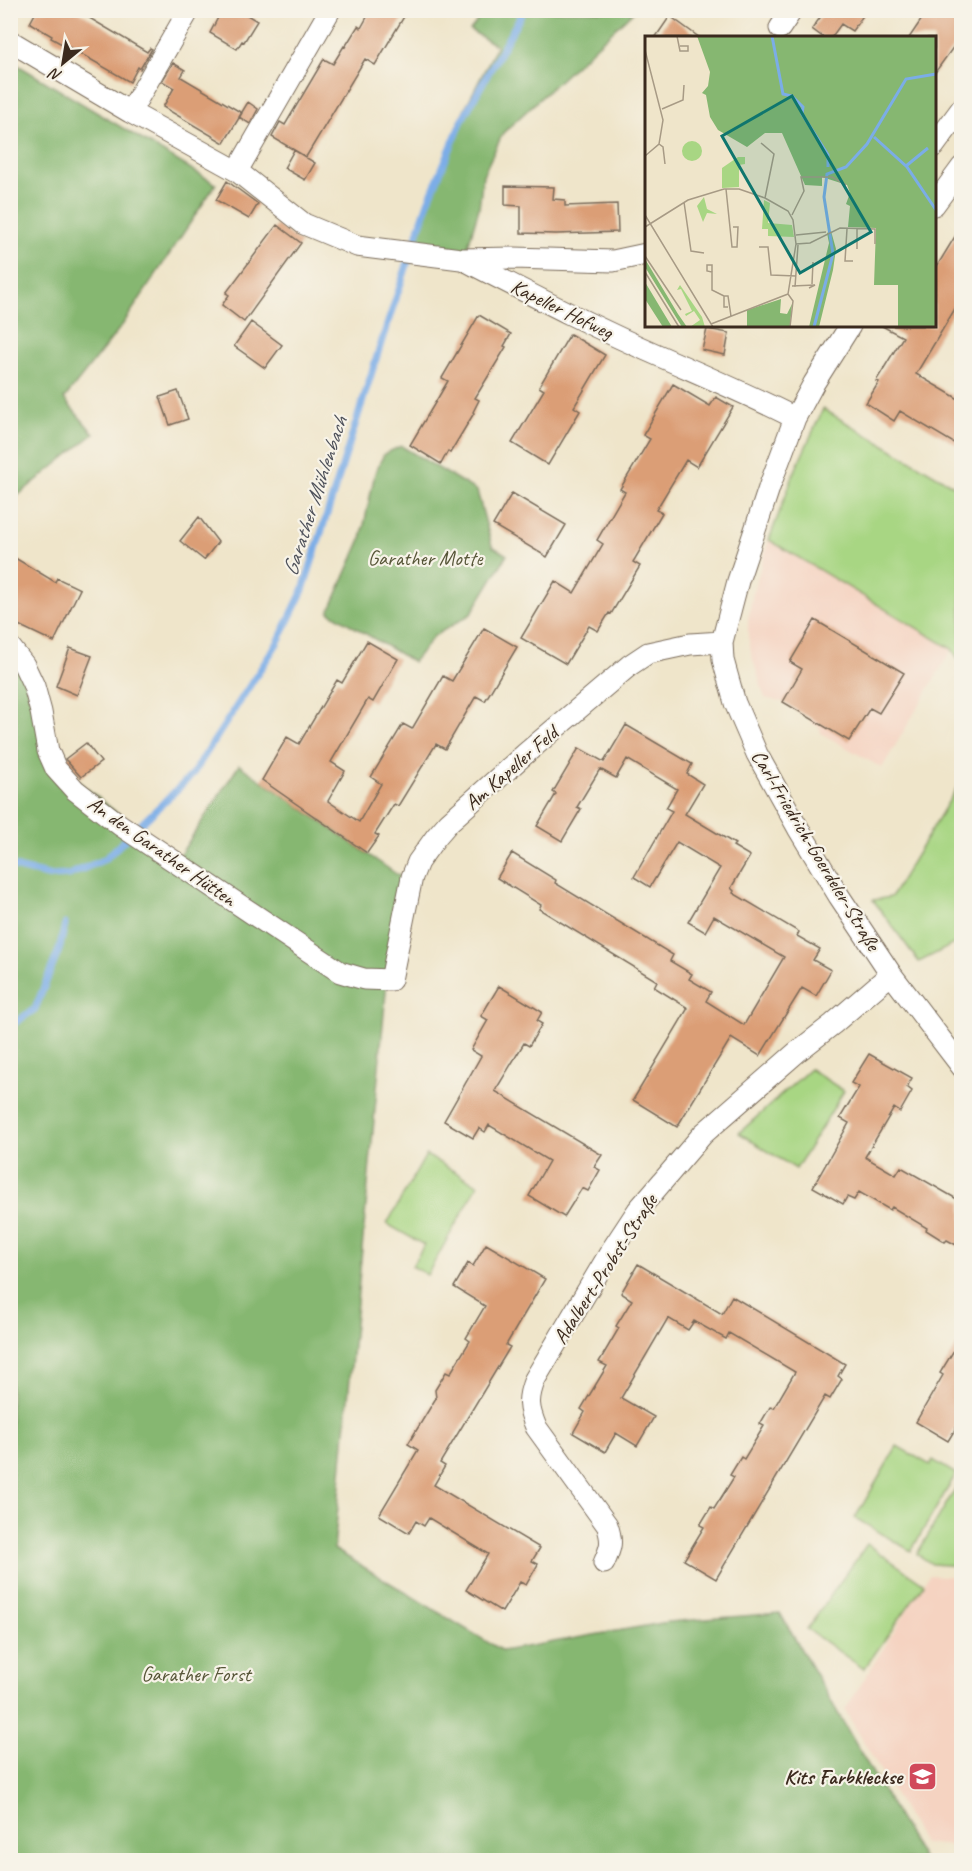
<svg xmlns="http://www.w3.org/2000/svg" width="972" height="1871" font-family="Caveat,sans-serif">
	<style>
		.built { fill: #f5d3c1 }
		.green { fill: #a8d683; stroke: #728050; stroke-width: 1.5 }
		.forest { fill: #86b771; stroke: #607048; stroke-width: 1.5 }
		.lines { fill: none; stroke-linecap: round; stroke-linejoin: round }
		.stream { stroke: #7bade7; stroke-width: 7 }
		.building { fill: #db9e76 }
		.street-casing { stroke: #7a6b5a; stroke-width: 23 }
		.street { stroke: #fff; stroke-width: 21 }
		.labels { text-anchor: middle; stroke-width: 4.5; stroke-linejoin: round; paint-order: stroke }
		.street-label { font-size: 21px; fill: #3b2a1e; stroke: #f7f3e8 }
		.park-label { font-size: 21px; fill: #565537; stroke: #f7f3e8 }
		.poi-label { font-size: 21px; font-weight: bold; fill: #3b2a1e; stroke: #f7f3e8; text-anchor: end }
		.water-label { font-size: 22px; font-style: italic; fill: #4e515a; stroke: #f7f3e8 }
		.inset-river { fill: none; stroke: #7bade7; stroke-width: 3 }
		.inset-road { fill: none; stroke: #a79a85; stroke-width: 1.5 }
		.view { fill: #0f766e; fill-opacity: 0.15; stroke: #0f766e; stroke-width: 3 }
		.inset-edge { fill: none; stroke: #3b2a1e; stroke-width: 3 }
	</style>
	<rect width="100%" height="100%" fill="#f7f3e8"/>
	<filter id="ink" filterUnits="userSpaceOnUse"><feTurbulence type="fractalNoise" baseFrequency=".0167" numOctaves="2"/><feDisplacementMap in="SourceGraphic" scale="12" xChannelSelector="R" yChannelSelector="G"/><feConvolveMatrix kernelMatrix="1 2 1 2 8 2 1 2 1" color-interpolation-filters="sRGB"/></filter>
	<filter id="wash" filterUnits="userSpaceOnUse"><feTurbulence type="fractalNoise" baseFrequency=".008" numOctaves="4" result="noise"/><feDisplacementMap in="SourceGraphic" scale="24" xChannelSelector="R" yChannelSelector="G"/><feGaussianBlur stdDeviation="1.35" result="paint"/><feColorMatrix in="noise" values="0 0 0 0 0 0 0 0 0 0 0 0 0 0 0 0 0 1.4 0 .05"/><feComposite in="paint" operator="in"/></filter>
	<g filter="url(#wash)">
		<rect width="100%" height="100%" fill="#efe5ca"/>
		<!-- built -->
		<path class="built" d="M769,540L952,649L882,768L821,733L820,728L810,722L812,719L783,702L765,698L751,653L748,636V619L753,593Z
			M929,1575L961,1577V1847L923,1843L845,1710Z"/>
		<!-- green -->
		<path class="green" d="M823,409L961,490V663L952,649L769,540L794,473Z
			M961,781V934L956,943L919,962L873,900L891,897Z
			M810,1069L844,1091L796,1169L739,1133Z
			M426,1155L478,1185L427,1275L412,1266L424,1245L387,1224Z
			M897,1446L930,1465L933,1460L956,1474L911,1551L855,1518Z
			M961,1479V1566L932,1564L917,1554Z
			M867,1544L924,1584L864,1669L807,1629Z"/>
		<!-- forest -->
		<path class="forest" d="M485,11H634L503,133L483,175L479,208L466,253L410,249L460,118L497,46L470,30Z
			M11,61L216,184L123,324L64,399L94,434L11,501Z
			M401,446L477,491L492,546L507,555L471,614L434,636L413,662L329,612L361,539L375,473L384,454Z
			M10,654L20,664L47,756L176,861L239,765L405,880L387,981L334,1549L502,1651L668,1622L780,1613L923,1860H11Z"/>
		<g class="lines">
			<!-- stream -->
			<path class="stream" d="M10,865L21,869L52,876L69,875L105,859L192,775L278,642L303,590L383,337L428,202L463,118L524,10
				M10,1026L35,1009L59,950L65,924"/>
		</g>
		<g id="blocks">
			<!-- building -->
			<path class="building" d="M37,10H76L147,52L150,48L152,49L140,69L138,67L130,82L69,47V48L51,38L52,36L30,23Z
				M222,10H239L257,21L244,42L242,41L237,49L210,33Z
				M371,10H408L375,65L365,59L306,157L272,137L280,122L285,125L324,59L333,64L344,46L345,47L358,26L361,28Z
				M822,10H867L852,31L841,24L831,38H824L812,29L824,12Z
				M928,10H962V35L934,74V38H909Z
				M670,16L700,38H655Z
				M173,63L185,70L181,77L242,113L224,143L163,107L174,88L162,81Z
				M248,102L258,109L250,124L239,117Z
				M294,150L315,163L305,180L284,168Z
				M227,181L258,204L249,219L216,200Z
				M505,186L554,187L553,199L565,200V206L617,204L618,232L556,234L521,233V206L505,205Z
				M277,225L301,243L244,322L222,305L229,295L226,293Z
				M962,225V297L916,374L962,401V448L900,411L894,421L866,403L879,382L876,381L903,337L882,326H934V271Z
				M479,315L511,334L504,346L506,347L475,398L479,400L473,412L474,413L450,453L448,451L441,464L410,445L448,381L442,378Z
				M251,322L282,345L265,368L234,346Z
				M707,329L729,333L725,355L702,350Z
				M570,334L605,355L574,407L580,411L548,465L512,443L544,390L539,387Z
				M673,384L710,406L716,397L733,407L697,467L686,460L656,510L662,513L633,562L640,566L611,614L609,613L598,631L589,626L566,664L521,638L555,581L574,593L603,544L597,540L625,492L620,489L650,439L643,435Z
				M178,391L188,419L170,425L160,397Z
				M512,493L566,525L547,557L493,525Z
				M199,517L218,542L204,560L180,541Z
				M10,555L55,582L57,578L80,589L54,642L10,621Z
				M815,620L904,673L879,713L870,708L849,741L783,702L802,669L790,662Z
				M484,628L517,647L485,701L476,696L445,749L436,744L398,806L394,804L375,834L379,836L367,853L262,780L287,737L299,744L337,680L342,683L367,641L398,659L373,702L368,699L331,762L345,771L328,801L359,822L381,784L371,777L403,724L412,729L443,676L452,681Z
				M70,648L92,656L77,695L56,686Z
				M626,725L692,764L687,774L703,784L685,814L735,844L733,846L750,856L731,888L734,891L733,893L799,932L797,936L820,949L813,960L831,970L816,996L802,988L760,1056L731,1038L677,1127L633,1100L688,1008L654,987L657,981L539,909L541,905L497,878L512,853L556,880L555,883L673,955L670,961L692,974L689,979L711,992L706,1001L744,1025L784,957L714,916L705,932L688,922L720,868L677,842L650,887L634,877L672,811L666,808L677,789L627,759L616,778L600,769L577,807L581,809L562,841L537,826L556,794L553,792L579,748L604,762Z
				M86,743L101,762L81,777L65,759Z
				M499,986L542,1012L537,1021L542,1024L529,1046L524,1043L495,1091L602,1155L594,1167L600,1170L588,1191L582,1188L564,1217L529,1196L549,1161L489,1125L485,1132L479,1128L473,1138L444,1121L481,1056L471,1050L488,1020L481,1016Z
				M869,1054L912,1078L907,1087L912,1091L900,1112L894,1108L865,1157L896,1175L901,1167L962,1202V1248L947,1240L945,1242L926,1230L927,1228L892,1207L890,1210L859,1192L854,1200L847,1197L843,1204L813,1187L849,1123L840,1118L859,1087L851,1083Z
				M486,1244L545,1279L506,1345L510,1347L440,1463L445,1466L434,1485L540,1548L532,1561L538,1564L526,1585L520,1582L502,1612L466,1590L488,1554L429,1518L424,1526L416,1521L409,1533L379,1515L418,1450L408,1444L436,1398L435,1390L446,1372L450,1374L470,1341L466,1338L485,1306L454,1287L468,1263L473,1266Z
				M638,1264L722,1314L732,1296L845,1364L838,1376L842,1379L830,1399L825,1396L716,1579L684,1560L704,1527L700,1525L711,1507L714,1509L734,1477L730,1475L741,1457L744,1459L764,1426L760,1424L770,1407L774,1408L795,1372L729,1333L726,1339L694,1321L688,1330L668,1318L621,1398L654,1417L637,1446L616,1433L605,1452L573,1433L585,1412L581,1409L607,1366L599,1362L619,1328L616,1326L632,1300L621,1293Z
				M962,1337V1418L948,1441L916,1422L943,1375L940,1373Z"/>
		</g>
	</g>
	<g filter="url(#ink)">
		<use href="#blocks" fill-opacity="0" stroke="#7a6b5a" stroke-width="1.5"/>
		<g class="lines">
			<defs>
				<path id="street" d="M780,28L792,10
					M10,41L130,112L237,171L304,224L357,246L461,259L514,258L613,261L646,254
					M130,112L189,10
					M934,146L962,108
					M237,171L330,10
					M934,205L962,167
					M464,260C530,294 595,328 662,357C707,377 752,396 795,418
					M850,326L814,383L795,418L770,485L738,581L722,642L723,660L735,703L757,754L798,828L839,896L891,974L962,1067
					M10,647L24,665L34,686L41,712L48,751L56,769L75,790L120,825L340,972L364,979L391,980L412,877L418,862L436,837L449,822L525,754L630,665L648,653L690,644L722,642
					M604,1563C611,1547 613,1542 607,1525L536,1427C528,1408 527,1399 535,1379L611,1251L638,1210L703,1134L797,1052L833,1024L891,974"/>
			</defs>
			<!-- street casing -->
			<use href="#street" class="street-casing"/>
			<!-- street -->
			<use href="#street" class="street"/>
		</g>
	</g>
	<!-- icons -->
	<defs>
		<symbol id="school-square" viewBox="-11 -11 22 22"><rect x="-9" y="-9" width="18" height="18" rx="4" fill="#d1495b" stroke="#f7f3e8"/><path d="M0-5L7-2L0 1L-7-2ZM-4 1L0 2.5L4 1V4Q0 6-4 4Z" fill="#fff"/></symbol>
	</defs>
	<g fill-rule="evenodd">
		<use href="#school-square" x="906" y="1760" width="33" height="33"/>
	</g>
	<g class="labels">
		<!-- street labels -->
		<g class="street-label">
			<text transform="translate(562 309) rotate(26)" y="7">Kapeller Hofweg</text>
			<text transform="translate(511 768) rotate(-41)" y="7">Am Kapeller Feld</text>
			<text transform="translate(816 850) rotate(59)" y="7">Carl-Friedrich-Goerdeler-Straße</text>
			<text transform="translate(162 851) rotate(35)" y="7">An den Garather Hütten</text>
			<text transform="translate(605 1269) rotate(-57)" y="7">Adalbert-Probst-Straße</text>
		</g>
		<!-- park labels -->
		<g class="park-label">
			<text x="425" y="565">Garather Motte</text>
			<text x="196" y="1681">Garather Forst</text>
		</g>
		<!-- poi labels -->
		<g class="poi-label">
			<text x="902" y="1784">Kits Farbkleckse</text>
		</g>
		<!-- water labels -->
		<g class="water-label">
			<text transform="translate(314 496) rotate(-72)" y="8">Garather Mühlenbach</text>
		</g>
	</g>
	<!-- overview -->
	<g transform="translate(645 36)">
		<rect width="291" height="291" fill="#efe5ca"/>
		<path d="M37 115a10 10 0 1 1 20 0a10 10 0 1 1-20 0ZM93,121H100V128L94,129V151L77,152V132ZM59,161L62,173L72,178L62,177L58,186L52,170ZM119,164L125,167L123,187L147,189L149,201L123,200V193H117ZM35,249L57,281L60,291H45L55,284L49,275L41,280L40,278L47,275L36,253L32,254Z" fill="#a8d683"/>
		<path d="M52,0H291V291H253V249H229L231,192L203,191L205,170L201,168L205,157L202,149L177,141V150L160,149L137,97H120L102,111L73,94L65,81L61,59L57,57L63,50L65,36ZM186,195L191,213L188,234L174,291H164L184,207L182,197ZM0,223L33,278L42,291H37L0,231ZM0,246L27,291H18L0,263ZM136,263L135,277L142,278L147,268L145,291H102V274Z" fill="#86b771"/>
		<path class="inset-river" d="M127,0L138,58L147,60L158,71L157,78L183,119V131M229,101L262,131L291,174M261,130L283,112M169,291L188,218L179,161L182,138L201,131L222,108L261,43L291,38"/>
		<path class="inset-road" d="M32,0L35,15H43V10H35M0,14L18,84L14,108L0,120M17,73L38,64L39,49M116,107L129,118L120,162M14,108L18,111L20,128M81,153L87,211H92L93,191H88M39,166L46,215L59,217M0,179L68,291M147,179L159,155L156,141H187L201,149M0,191L43,164L79,153H94L120,162L143,175L148,184L151,208L143,258M202,193L200,225H208M151,199L181,196M151,208L165,207L195,192L230,193V208M114,211H123L126,239L151,240M212,213V193M0,220L36,274M0,236L34,291M67,236V229H62V235L67,236V254L79,260M167,248L168,226M147,250L170,249L164,252M150,251L153,209M143,258L148,265L145,291M83,271H79V260H83L86,280M66,288L143,258"/>
		<path class="view" d="M147,60L226,196L155,237L77,100Z"/>
		<rect width="291" height="291" class="inset-edge"/>
	</g>
	<!-- margin -->
	<rect width="972" height="1871" fill="none" stroke="#f7f3e8" stroke-width="36"/>
	<!-- north arrow -->
	<g transform="translate(63 63) rotate(210)" stroke="#f7f3e8" stroke-width="4.5" paint-order="stroke">
	<path d="M0-4.5L10 22L0 15L-10 22Z" fill="#3b2a1e"/>
	<text y="-9" font-size="16" font-weight="bold" text-anchor="middle" fill="#3b2a1e">N</text>
	</g>
</svg>
